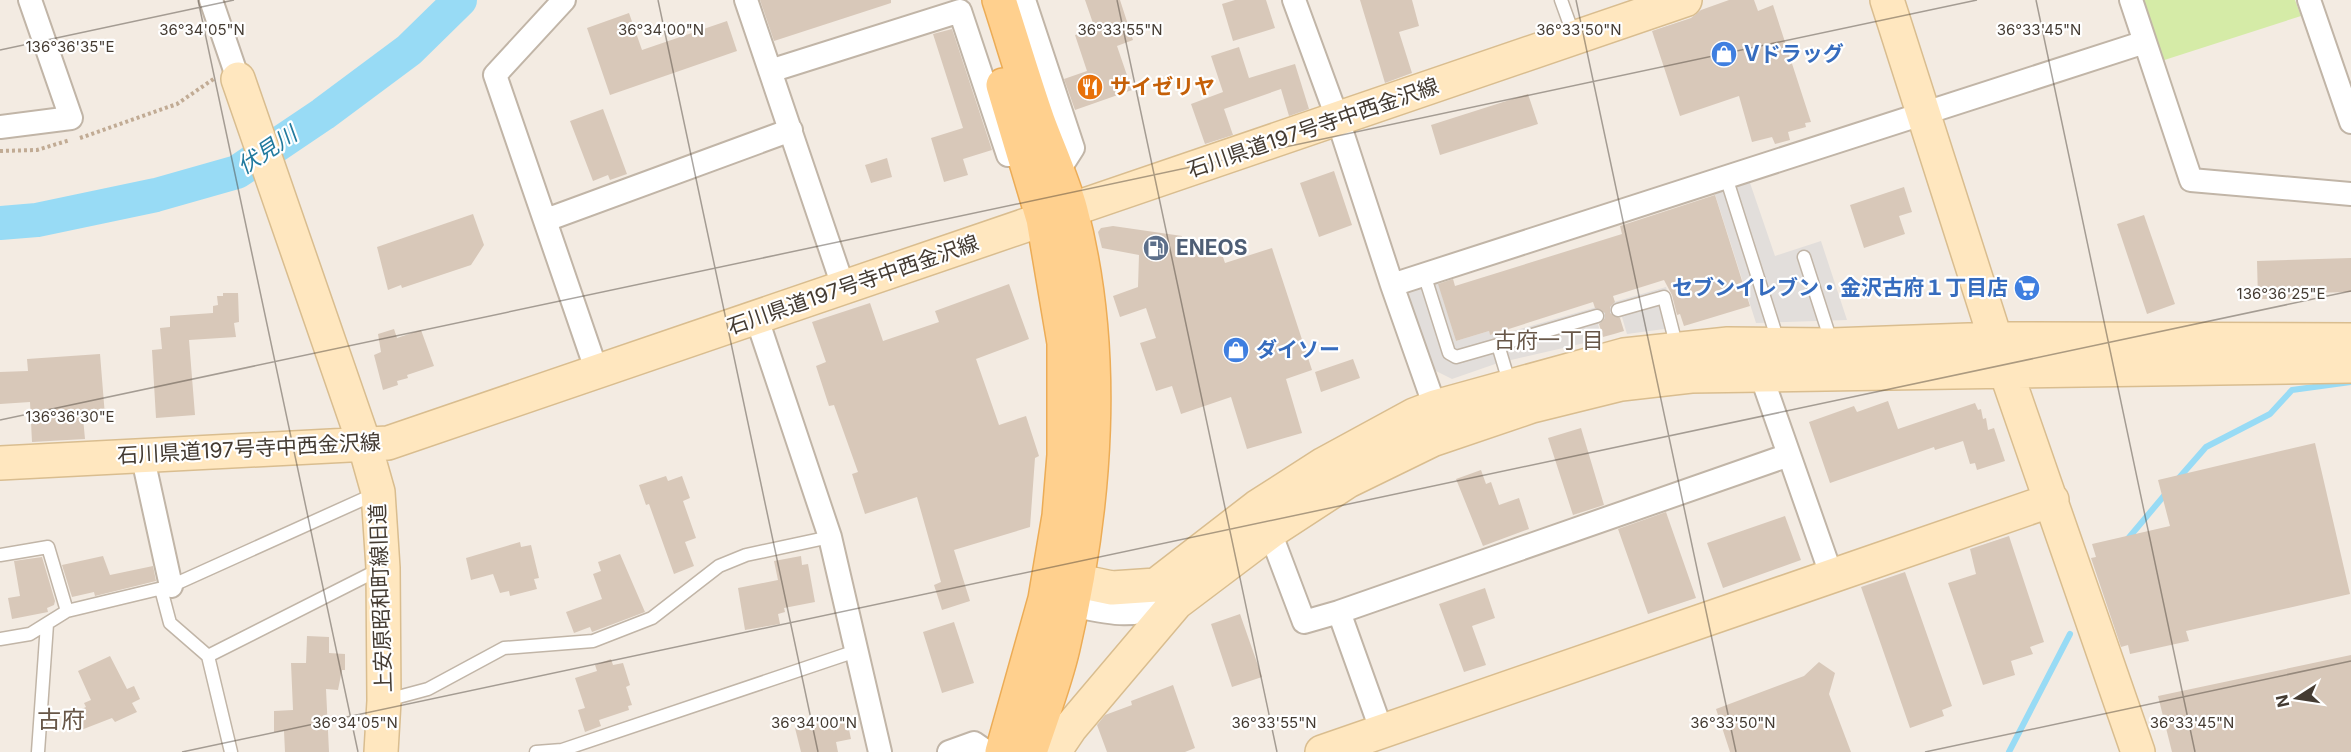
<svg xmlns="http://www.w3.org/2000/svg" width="2351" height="752" font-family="Inter,'Noto Sans JP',sans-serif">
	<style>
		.green { fill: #d5eba7 }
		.parking { fill: #e2dedb }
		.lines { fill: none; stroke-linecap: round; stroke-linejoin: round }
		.stream { stroke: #98dbf5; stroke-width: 6 }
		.river { stroke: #98dbf5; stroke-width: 34 }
		.building { fill: #d8c8b9 }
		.lane-casing { stroke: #c1b5a7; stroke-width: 15 }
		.street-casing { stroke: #c1b5a7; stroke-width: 26 }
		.secondary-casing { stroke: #d9bd8f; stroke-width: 36 }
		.primary-casing { stroke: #ecac56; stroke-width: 36 }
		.path { stroke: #c1ab94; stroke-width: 4; stroke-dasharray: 3 3; stroke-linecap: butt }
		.lane { stroke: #fff; stroke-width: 12 }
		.street { stroke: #fff; stroke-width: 22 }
		.secondary { stroke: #ffe7bf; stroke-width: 33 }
		.primary { stroke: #ffd08e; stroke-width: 33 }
		.ticks { fill: none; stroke: #443b32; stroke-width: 1.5; stroke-opacity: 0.45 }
		.labels { text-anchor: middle; stroke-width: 4.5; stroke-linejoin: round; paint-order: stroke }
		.shop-label { font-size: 21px; font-weight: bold; fill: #366cbe; stroke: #fff; text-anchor: start }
		.food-label { font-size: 21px; font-weight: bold; fill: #c56008; stroke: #fff; text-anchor: start }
		.street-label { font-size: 21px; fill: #443b32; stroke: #fff }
		.service-label { font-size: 21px; font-weight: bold; fill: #4e5e75; stroke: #fff; text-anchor: start }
		.water-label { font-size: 22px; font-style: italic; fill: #217a9e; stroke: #fff }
		.neighbourhood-label { font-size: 22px; fill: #685748; stroke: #fff }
		.quarter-label { font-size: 24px; fill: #685748; stroke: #fff }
		.ticks-label { font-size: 15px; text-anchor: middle; fill: #443b32; stroke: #fff; stroke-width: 4.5; stroke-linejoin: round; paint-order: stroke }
	</style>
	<rect width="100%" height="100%" fill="#f3ebe2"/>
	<!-- green -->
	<path class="green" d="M2131,0H2295L2301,16L2152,64Z"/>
	<!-- parking -->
	<path class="parking" d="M1749,180L1775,256L1821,241L1847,320L1756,323L1714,191Z
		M1437,279L1456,341L1489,331L1490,335L1502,331L1503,334L1666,287L1679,327L1627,334L1622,317L1598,324L1602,339L1498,363L1452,379L1432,369L1407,297L1412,287Z"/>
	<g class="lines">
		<!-- stream -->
		<path class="stream" d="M2178,479L2206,447L2270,414L2292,390L2351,382
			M2126,541L2168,491
			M2009,752L2070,634"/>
		<!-- river -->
		<path class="river" d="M0,223L37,220L156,195L237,172L323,114L409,50L460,0"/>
	</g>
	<!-- building -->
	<path class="building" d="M760,0H891V3L774,41Z
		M1085,0H1120L1133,40L1117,46L1132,90L1075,110L1064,79L1087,71L1075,35L1095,29Z
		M1235,0H1266L1275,28L1233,41L1222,4Z
		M1360,0H1412L1419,26L1399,32L1412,73L1385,83Z
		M1729,0H1754L1758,11L1773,5L1811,122L1805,123L1806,127L1788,132L1790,140L1775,144L1772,137L1752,142L1739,96L1680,116L1652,31L1691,18L1701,10Z
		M629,13L642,50L727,21L737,51L610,95L587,28Z
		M952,29L992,150L963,159L968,175L944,182L931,138L963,128L933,34Z
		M1239,47L1249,78L1295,64L1309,109L1289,116L1281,89L1224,109L1233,135L1205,144L1191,104L1223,92L1211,56Z
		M1528,94L1538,124L1440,155L1431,125Z
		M603,109L627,174L610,180L608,175L593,181L570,121Z
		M887,158L892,177L871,183L865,165Z
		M1334,171L1352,225L1319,237L1300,183Z
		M1904,187L1912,212L1899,216L1905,234L1864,248L1850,205Z
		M1715,195L1750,306L1684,326L1680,314L1677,315L1672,295L1664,280L1613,296L1615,302L1610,307V313L1620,318L1624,331L1614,334L1603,337L1599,324L1605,318V313L1595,308L1593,302L1490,335L1489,331L1456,341L1438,284L1453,279L1455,286L1622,234L1620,226Z
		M473,214L484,245L471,265L402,288L401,285L388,290L377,247Z
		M2144,215L2175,304L2147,314L2117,224Z
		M1113,226L1182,236V252L1223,257L1225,263L1272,248L1312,370L1286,379L1302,433L1247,449L1231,397L1181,414L1172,386L1156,391L1140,343L1156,338L1146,308L1120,317L1113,296L1138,287L1139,255L1102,248L1098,232L1101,228Z
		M2351,258V292L2309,293V298L2258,299L2257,261Z
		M1009,284L1029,339L976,359L999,425L1026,416L1039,456L1035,458L1030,527L954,550L970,601L942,610L934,585L941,582L917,497L865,514L852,474L858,472L834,405L829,406L816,366L826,362L812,322L870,303L883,341L939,322L935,311Z
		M223,293H238L239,322L234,323L236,337L189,340L195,415L156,418L152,350L162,349L160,328L170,327V316L213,313V306L218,305L217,296H223Z
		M394,329L397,338L421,330L434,366L407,375L408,378L397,381L398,385L383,390L374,355L381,352L378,334Z
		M100,354L105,416L83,418L85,439L32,442L30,402L0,404V372L28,371L27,359Z
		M1353,359L1360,378L1321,392L1315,372Z
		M1888,401L1898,429L1975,403L1978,410L1981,409L1983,419L1986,418L1988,430L1994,428L2005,461L1977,470L1975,463L1970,464L1963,441L1935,450L1934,447L1830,483L1809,422L1854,406L1857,412Z
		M1581,428L1604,505L1573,515L1548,438Z
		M2315,443L2350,594L2186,631L2189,641L2130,654L2128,645L2121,647L2091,558L2096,557L2092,544L2170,526L2158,480Z
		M1481,470L1486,484L1491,482L1499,505L1519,498L1529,529L1483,546L1456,479Z
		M666,476L668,481L682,476L690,498L683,501L696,538L685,542L694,566L674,574L649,504L646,505L639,485Z
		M1666,512L1696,598L1648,614L1618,529Z
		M1785,516L1801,560L1723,588L1707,543Z
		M2009,536L2044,642L2030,647L2033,654L2011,661L2015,675L1983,685L1948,583L1976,574L1970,549Z
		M520,542L521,547L531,545L539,578L534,579L537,589L510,596L509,591L500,593L493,574L471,580L466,558Z
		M620,554L645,612L592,632L590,627L574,633L566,612L602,599L593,574L601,571L598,562Z
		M103,556L110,575L153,566L156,581L95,596L94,592L72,597L62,565Z
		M801,556L802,565L808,564L815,602L784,608L785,612L778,614L780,624L745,630L738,588L778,580L774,561Z
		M42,557L55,601L54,605L47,608L48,612L12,619L8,598L20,596L14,561Z
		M1905,572L1952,706L1942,710L1944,716L1910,728L1861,587Z
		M1485,588L1495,618L1472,626L1486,665L1464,672L1439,604Z
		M1240,614L1262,677L1232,687L1211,624Z
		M954,622L974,683L942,693L923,632Z
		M307,636L329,637V653L345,654V670H342L338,690L326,689L329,752H285L284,731L274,732V711L293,710L291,663H306Z
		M2351,655V752H2172L2158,696Z
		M110,656L127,689L134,686L140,699L132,703L137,712L115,722L112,718L81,730L73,713L86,707L84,703L91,700L78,671Z
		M611,659L613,665L623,663L630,685L626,687L632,705L628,706L629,710L599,720L601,726L585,732L578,710L585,708L575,678L597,671L595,665Z
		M1819,662L1835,673L1829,694L1851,752H1730L1716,709L1804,676Z
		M1173,685L1195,748L1185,752H1107L1097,725L1105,715L1132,705L1131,701Z
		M832,720L833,723L847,720L851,739L836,742L838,752H801L795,728Z"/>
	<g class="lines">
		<defs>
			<path id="lane" d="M1561,0L1574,36
				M1726,177L1779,344
				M1804,257L1832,344
				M1424,274L1449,353L1456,357L1498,345
				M1618,310L1664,297L1677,348
				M1510,385L1498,345L1597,316
				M0,555L48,547L67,611
				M161,589L170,623L208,656L231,752
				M0,639L30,634L67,611L171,586L377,493
				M208,656L380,569
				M387,700L428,689L504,648L593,641L652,618L719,566L746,555L830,537
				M38,752L47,624
				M536,752L562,750L856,651"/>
			<path id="street" d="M211,0L238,79
				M564,0L495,75L597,372
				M746,0L844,289
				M1024,0L1073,148L1057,173
				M1294,0L1338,120L1392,285
				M2131,0L2145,42
				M2309,0L2351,122
				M770,71L960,11L1008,155
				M0,127L71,118L30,0
				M546,220L791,130
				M757,319L830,537L880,752
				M1761,375L1832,577
				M1435,407L1392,285L2145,42L2191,180L2351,194
				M142,454L171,586
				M1270,532L1304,622L1339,612
				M1058,602C1107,612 1126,621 1175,603
				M1382,732L1339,612L1789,455
				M949,752L974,743L987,752"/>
			<path id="secondary" d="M1887,0L2006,372L2138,752
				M238,79L365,446L378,492L383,568L384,701L381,752
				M0,463L388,443L1685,0
				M1050,575L1112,588L1156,585L1257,507L1324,464L1414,415L1435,407L1624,355L1728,344L1832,345L1996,339L2351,340
				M1054,752L1071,727L1176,603L1270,532L1348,481L1432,440L1532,406L1621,384L1691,376L2351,366
				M1322,752L2052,500"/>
			<path id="primary" d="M999,0C1012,40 1024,81 1038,121C1049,151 1063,181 1071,211C1108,352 1096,507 1063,648C1055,683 1041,718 1030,752
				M1002,752L1045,599L1059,516L1064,455V343L1043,219L1003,85"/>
		</defs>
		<!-- lane casing -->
		<use href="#lane" class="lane-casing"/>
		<!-- street casing -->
		<use href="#street" class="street-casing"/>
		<!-- secondary casing -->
		<use href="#secondary" class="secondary-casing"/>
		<!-- primary casing -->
		<use href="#primary" class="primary-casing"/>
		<!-- path -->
		<path class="path" d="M80,138L177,104L215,78
			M0,151L37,150L70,140"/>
		<!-- lane -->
		<use href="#lane" class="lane"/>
		<!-- street -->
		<use href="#street" class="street"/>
		<!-- secondary -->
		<use href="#secondary" class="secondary"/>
		<!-- primary -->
		<use href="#primary" class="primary"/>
	</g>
	<!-- ticks -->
	<path class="ticks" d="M198,0L358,752M658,0L818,752M1117,0L1277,752M1576,0L1736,752M2036,0L2195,752M0,50L234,0M0,420L1977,0M182,752L2351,291M1925,752L2351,661"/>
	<!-- icons -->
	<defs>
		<symbol id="shop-disc" viewBox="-11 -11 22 22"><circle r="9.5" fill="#3f7fe0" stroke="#fff"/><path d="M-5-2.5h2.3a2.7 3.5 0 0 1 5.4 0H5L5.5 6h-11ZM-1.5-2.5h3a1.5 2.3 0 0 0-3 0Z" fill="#fff"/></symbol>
		<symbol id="restaurant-disc" viewBox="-11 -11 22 22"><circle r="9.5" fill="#e8710a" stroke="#fff"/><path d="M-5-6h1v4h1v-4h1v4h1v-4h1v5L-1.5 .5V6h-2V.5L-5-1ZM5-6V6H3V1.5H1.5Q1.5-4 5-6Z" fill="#fff"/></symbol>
		<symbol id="fuel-disc" viewBox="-11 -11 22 22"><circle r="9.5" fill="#5c6f8a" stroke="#fff"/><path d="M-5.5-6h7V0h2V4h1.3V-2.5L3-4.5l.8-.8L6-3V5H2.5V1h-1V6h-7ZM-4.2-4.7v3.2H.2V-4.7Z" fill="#fff"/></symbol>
		<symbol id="supermarket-disc" viewBox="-11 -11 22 22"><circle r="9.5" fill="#3f7fe0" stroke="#fff"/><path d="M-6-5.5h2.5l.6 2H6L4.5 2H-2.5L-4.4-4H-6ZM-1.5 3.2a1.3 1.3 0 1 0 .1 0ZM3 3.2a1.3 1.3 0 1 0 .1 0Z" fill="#fff"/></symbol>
	</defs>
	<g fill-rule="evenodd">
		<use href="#shop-disc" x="1709" y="39" width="30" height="30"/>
		<use href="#restaurant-disc" x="1075" y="72" width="30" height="30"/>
		<use href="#fuel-disc" x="1141" y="233" width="30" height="30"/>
		<use href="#supermarket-disc" x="2012" y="273" width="30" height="30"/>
		<use href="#shop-disc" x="1221" y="335" width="30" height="30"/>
	</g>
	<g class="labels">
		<!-- shop labels -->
		<g class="shop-label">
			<text x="1744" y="61">Vドラッグ</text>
			<text x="2008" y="295" text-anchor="end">セブンイレブン・金沢古府１丁目店</text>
			<text x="1256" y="357">ダイソー</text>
		</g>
		<!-- food labels -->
		<g class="food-label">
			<text x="1110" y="94">サイゼリヤ</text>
		</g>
		<!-- street labels -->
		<g class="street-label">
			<text transform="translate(1313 128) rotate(-19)" y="7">石川県道197号寺中西金沢線</text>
			<text transform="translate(853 285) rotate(-19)" y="7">石川県道197号寺中西金沢線</text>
			<text transform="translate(249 449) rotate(-3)" y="7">石川県道197号寺中西金沢線</text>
			<text transform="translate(381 598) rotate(-92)" y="7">上安原昭和町線旧道</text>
		</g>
		<!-- service labels -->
		<g class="service-label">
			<text x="1176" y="255">ENEOS</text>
		</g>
		<!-- water labels -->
		<g class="water-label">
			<text transform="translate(267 150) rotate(-34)" y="8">伏見川</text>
		</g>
		<!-- neighbourhood labels -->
		<g class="neighbourhood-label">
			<text x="1549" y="348">古府一丁目</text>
		</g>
		<!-- quarter labels -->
		<g class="quarter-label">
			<text x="61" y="728">古府</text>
		</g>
	</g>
	<g class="ticks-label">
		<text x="202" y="35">36°34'05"N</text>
		<text x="661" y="35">36°34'00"N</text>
		<text x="1120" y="35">36°33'55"N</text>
		<text x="1579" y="35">36°33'50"N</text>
		<text x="2039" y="35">36°33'45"N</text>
		<text x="70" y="52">136°36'35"E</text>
		<text x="2281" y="299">136°36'25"E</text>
		<text x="70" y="422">136°36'30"E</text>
		<text x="355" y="728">36°34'05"N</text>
		<text x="814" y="728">36°34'00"N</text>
		<text x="1274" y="728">36°33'55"N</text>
		<text x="1733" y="728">36°33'50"N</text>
		<text x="2192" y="728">36°33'45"N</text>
	</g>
	<!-- north arrow -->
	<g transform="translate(2297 698) rotate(258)" stroke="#ffffff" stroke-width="4.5" paint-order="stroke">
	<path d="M0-4.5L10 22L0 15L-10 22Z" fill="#443b32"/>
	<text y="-9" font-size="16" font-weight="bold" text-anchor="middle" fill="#443b32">N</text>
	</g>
</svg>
